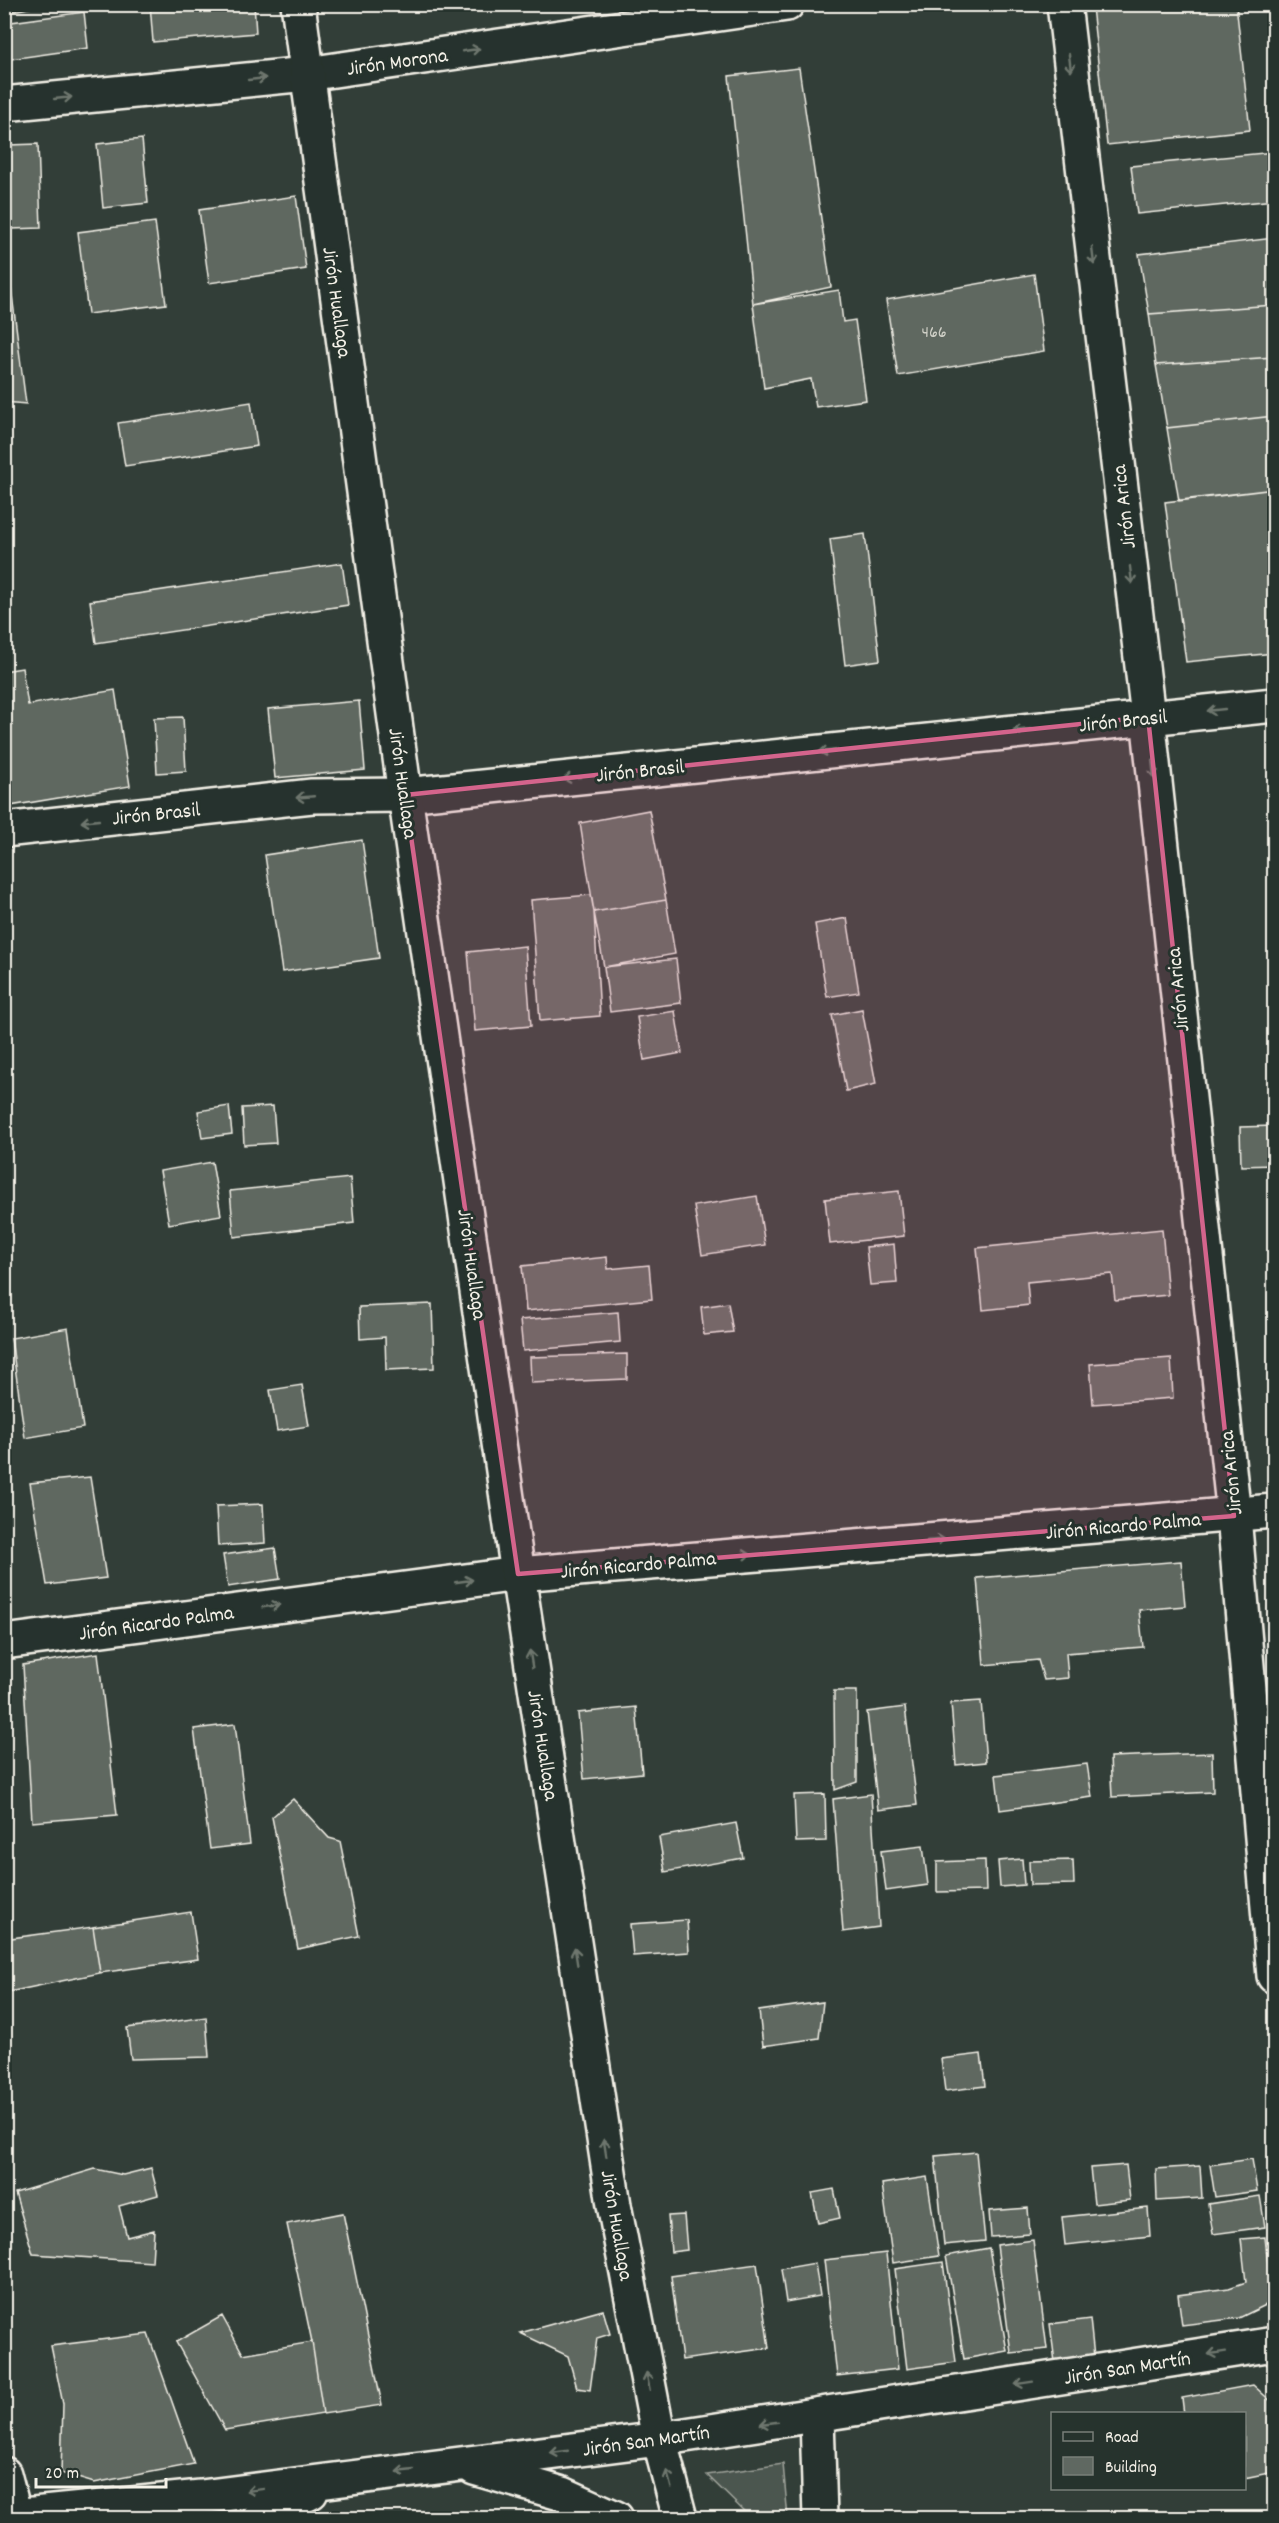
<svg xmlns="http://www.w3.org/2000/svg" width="1279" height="2523" font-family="Dekko,sans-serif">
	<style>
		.green { fill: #4c564f; stroke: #a0a49c; stroke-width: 1.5 }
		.building { fill: #5f6861; stroke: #f4f1e8; stroke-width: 1.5 }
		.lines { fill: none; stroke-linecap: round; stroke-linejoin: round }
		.minor-casing { stroke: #f4f1e8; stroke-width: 38 }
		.major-casing { stroke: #f4f1e8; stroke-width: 38 }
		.minor { stroke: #26332d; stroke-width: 33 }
		.major { stroke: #26332d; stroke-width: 33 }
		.oneway { stroke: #6e766e }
		.marked { fill: #d4648c; fill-opacity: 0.2; stroke: #d4648c; stroke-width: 4.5; stroke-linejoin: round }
		.labels { text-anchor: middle; stroke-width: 6; stroke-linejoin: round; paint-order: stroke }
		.number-label { font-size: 18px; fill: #cfcfc6 }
		.street-label { font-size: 21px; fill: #f4f1e8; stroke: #26332d }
	</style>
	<rect width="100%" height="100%" fill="#323e38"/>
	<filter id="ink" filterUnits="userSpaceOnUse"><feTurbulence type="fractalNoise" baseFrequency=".0167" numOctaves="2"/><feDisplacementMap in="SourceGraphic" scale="12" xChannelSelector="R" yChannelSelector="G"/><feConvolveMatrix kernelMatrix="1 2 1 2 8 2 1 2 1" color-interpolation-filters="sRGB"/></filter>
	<g filter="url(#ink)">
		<!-- green -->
		<path class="green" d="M783,2464L788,2518H751L707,2475Z"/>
		<!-- building -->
		<path class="building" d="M4,4H47L4,13Z
			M150,4H254L256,33L153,42Z
			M1111,4H1236L1250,130L1107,145L1092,7Z
			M84,12L88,48L4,60V23Z
			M799,68L831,287L753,304L729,76Z
			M142,139L148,203L103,208L97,144Z
			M38,144L41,228L11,229L9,145Z
			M1274,152V200L1137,214L1131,166Z
			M296,196L306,269L209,283L199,210Z
			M155,222L166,304L88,314L78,232Z
			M1274,238V305L1149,314L1139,254Z
			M1034,274L1044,351L898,376L886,300Z
			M4,285L11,287L26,404L4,402Z
			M839,290L843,322L855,320L866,400L816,407L811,379L764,388L753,304Z
			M1274,305V357L1156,365L1149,314Z
			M1274,357V416L1167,428L1156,365Z
			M251,402L257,446L125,466L118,423Z
			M1274,416V489L1179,501L1167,428Z
			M1274,489V653L1186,662L1165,502Z
			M865,534L880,660L845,665L830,539Z
			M342,563L348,605L96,643L90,601Z
			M22,668L28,705L115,690L130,786L4,807V671Z
			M359,701L365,770L275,778L268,709Z
			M183,717L186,771L157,773L154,718Z
			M649,810L666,900L594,912L580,823Z
			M362,840L379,958L282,972L265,855Z
			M591,895L594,912L600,1016L540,1021L531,900Z
			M666,900L675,954L604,967L594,912Z
			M847,918L859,992L827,997L815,924Z
			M525,946L531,1026L475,1031L468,952Z
			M676,959L681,1003L610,1012L604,967Z
			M862,1009L876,1084L846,1091L832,1015Z
			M675,1011L682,1053L644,1060L637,1017Z
			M229,1106L232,1134L202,1138L198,1111Z
			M273,1106L276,1143L244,1145L242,1108Z
			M1274,1126V1165L1241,1166L1240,1127Z
			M212,1162L221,1215L169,1224L160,1171Z
			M350,1178L354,1223L234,1237L230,1191Z
			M899,1191L904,1236L830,1244L825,1199Z
			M757,1196L765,1245L702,1255L694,1206Z
			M1162,1229L1168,1295L1115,1300L1112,1274L1027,1282L1029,1305L983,1310L977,1248Z
			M894,1244L897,1283L870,1285L866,1247Z
			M607,1257L608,1269L649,1265L652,1299L526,1311L522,1266Z
			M728,1303L733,1332L704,1335L701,1307Z
			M432,1304L434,1368L386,1370L385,1337L360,1339L359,1307Z
			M618,1312L620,1342L523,1351L520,1320Z
			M68,1328L83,1428L25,1438L11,1338Z
			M627,1354V1379L531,1383L530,1357Z
			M1171,1358L1173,1398L1093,1404L1090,1364Z
			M302,1385L309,1426L277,1431L270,1390Z
			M90,1477L106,1578L47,1585L30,1483Z
			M263,1504L265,1543L218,1546L216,1506Z
			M275,1548L280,1579L228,1587L223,1555Z
			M1181,1561L1185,1606L1139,1610L1143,1647L1066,1653L1068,1678L1044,1680L1038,1660L984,1665L977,1578Z
			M98,1653L117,1815L32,1822L23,1665Z
			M834,1691H857V1782L835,1790Z
			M981,1701L986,1762L956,1765L951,1703Z
			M636,1707L642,1773L584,1779L578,1713Z
			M905,1707L917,1805L878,1810L867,1712Z
			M235,1724L250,1844L210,1849L194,1729Z
			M1212,1753L1213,1792L1112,1797L1110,1757Z
			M1087,1764L1092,1797L1000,1810L996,1775Z
			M825,1794L826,1841L796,1842L794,1795Z
			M871,1794L879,1927L843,1932L833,1799Z
			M293,1799L329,1838L340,1841L359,1936L298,1949L272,1817Z
			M736,1823L743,1858L665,1872L659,1837Z
			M923,1846L928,1885L886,1891L881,1851Z
			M1022,1859L1024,1885L1000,1887L998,1861Z
			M985,1860L986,1891L937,1892V1862Z
			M1073,1860L1074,1884L1030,1885L1029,1861Z
			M191,1912L198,1959L100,1973L93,1927Z
			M687,1920L689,1952L633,1956L630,1924Z
			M93,1927L100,1973L4,1993V1939Z
			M823,2002L819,2038L763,2046L759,2011Z
			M206,2017L209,2057L131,2059L127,2028Z
			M981,2054L985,2086L945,2091L941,2059Z
			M976,2152L985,2241L944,2245L935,2156Z
			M1252,2159L1257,2191L1215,2197L1210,2165Z
			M1126,2165L1130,2200L1094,2204L1090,2168Z
			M1200,2166L1202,2198L1157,2201L1156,2169Z
			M151,2168L158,2195L119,2206L127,2237L154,2230L152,2262L33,2254L15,2193L95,2169L123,2175Z
			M927,2177L939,2256L893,2263L882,2184Z
			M834,2189L840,2218L818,2223L812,2193Z
			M1260,2196L1265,2227L1213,2234L1208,2204Z
			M1028,2208L1030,2234L991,2237L989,2211Z
			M1148,2208L1150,2236L1065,2245L1062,2217Z
			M343,2213L382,2405L323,2414L312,2342L287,2224Z
			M684,2215L687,2250L671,2252L668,2216Z
			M1265,2237L1272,2302L1239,2318L1182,2325L1178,2295L1229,2288L1246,2282L1241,2239Z
			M1033,2240L1047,2349L1011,2353L997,2245Z
			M989,2248L1007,2351L964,2359L946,2256Z
			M886,2253L898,2369L837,2376L824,2260Z
			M943,2262L956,2362L907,2369L895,2269Z
			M815,2263L820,2296L786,2302L781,2269Z
			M757,2264L769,2348L682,2360L671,2276Z
			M603,2310L610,2334L597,2338L590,2390L577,2388L568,2356L520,2333Z
			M222,2316L243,2354L312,2342L323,2414L225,2430L176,2342Z
			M1090,2319L1094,2357L1055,2362L1050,2324Z
			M148,2334L194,2464L94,2483L61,2473L63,2404L51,2346Z
			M1253,2385L1274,2404V2472L1244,2478V2414H1184L1182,2398Z"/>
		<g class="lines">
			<defs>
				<path id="minor" d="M4,104L307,74L787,4
					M4,830L312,796L405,795L1274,705
					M4,1642L518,1574L1274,1511
					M4,2474L15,2516"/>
				<path id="major" d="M298,4L405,795L518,1574L614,2205L659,2439L680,2518
					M1064,4L1148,717L1234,1516L1274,1976
					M817,2416L820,2518
					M474,2468L563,2494L616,2518
					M4,2517L201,2497L659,2439L1274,2344
					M260,2518L311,2492"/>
			</defs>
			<!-- minor casing -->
			<use href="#minor" class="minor-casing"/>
			<!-- major casing -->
			<use href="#major" class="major-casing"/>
			<!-- minor -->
			<use href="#minor" class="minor"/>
			<!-- major -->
			<use href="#major" class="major"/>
		</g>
		<!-- one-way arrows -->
		<defs><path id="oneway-shaft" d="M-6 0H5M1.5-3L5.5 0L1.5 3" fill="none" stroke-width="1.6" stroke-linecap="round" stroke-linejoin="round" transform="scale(1.5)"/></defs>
		<g class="oneway">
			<use href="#oneway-shaft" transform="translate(471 50) rotate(-8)"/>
			<use href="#oneway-shaft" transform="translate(1070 63) rotate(83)"/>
			<use href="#oneway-shaft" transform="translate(257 79) rotate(-6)"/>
			<use href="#oneway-shaft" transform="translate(63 98) rotate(-6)"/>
			<use href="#oneway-shaft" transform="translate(1093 256) rotate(83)"/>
			<use href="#oneway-shaft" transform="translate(1131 575) rotate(83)"/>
			<use href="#oneway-shaft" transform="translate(1216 710) rotate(174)"/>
			<use href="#oneway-shaft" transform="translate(1022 730) rotate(174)"/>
			<use href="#oneway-shaft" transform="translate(828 751) rotate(174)"/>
			<use href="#oneway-shaft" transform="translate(1153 769) rotate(84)"/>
			<use href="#oneway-shaft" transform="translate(572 778) rotate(174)"/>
			<use href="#oneway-shaft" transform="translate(305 797) rotate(175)"/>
			<use href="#oneway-shaft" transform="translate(90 821) rotate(174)"/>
			<use href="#oneway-shaft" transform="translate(936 1540) rotate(-5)"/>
			<use href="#oneway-shaft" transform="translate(742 1555) rotate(-5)"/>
			<use href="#oneway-shaft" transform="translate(464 1581) rotate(-8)"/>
			<use href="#oneway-shaft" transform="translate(271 1606) rotate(-8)"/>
			<use href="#oneway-shaft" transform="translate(531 1659) rotate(-99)"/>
			<use href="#oneway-shaft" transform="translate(576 1956) rotate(-99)"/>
			<use href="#oneway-shaft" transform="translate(605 2148) rotate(-99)"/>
			<use href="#oneway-shaft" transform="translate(1217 2353) rotate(171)"/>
			<use href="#oneway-shaft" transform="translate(648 2381) rotate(-101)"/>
			<use href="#oneway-shaft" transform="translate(1024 2383) rotate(171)"/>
			<use href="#oneway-shaft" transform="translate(769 2423) rotate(172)"/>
			<use href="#oneway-shaft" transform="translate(559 2452) rotate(172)"/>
			<use href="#oneway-shaft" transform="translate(405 2471) rotate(174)"/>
			<use href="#oneway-shaft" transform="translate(669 2479) rotate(-105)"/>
			<use href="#oneway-shaft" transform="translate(255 2490) rotate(173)"/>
		</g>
	</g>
	<!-- marked area -->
	<path class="marked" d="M1148,717L1234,1516L518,1574L405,795Z"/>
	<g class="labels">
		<!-- number labels -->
		<g class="number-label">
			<text x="934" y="337">466</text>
		</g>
		<!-- street labels -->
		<g class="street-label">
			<text transform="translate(397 61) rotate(-8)" y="7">Jirón Morona</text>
			<text transform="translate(338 302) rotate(82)" y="7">Jirón Huallaga</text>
			<text transform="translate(1123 507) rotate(-97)" y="7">Jirón Arica</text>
			<text transform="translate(1123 720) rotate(-6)" y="7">Jirón Brasil</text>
			<text transform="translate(640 770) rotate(-6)" y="7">Jirón Brasil</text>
			<text transform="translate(404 783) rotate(82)" y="7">Jirón Huallaga</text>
			<text transform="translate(156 813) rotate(-6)" y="7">Jirón Brasil</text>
			<text transform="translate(1177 990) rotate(-96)" y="7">Jirón Arica</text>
			<text transform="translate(473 1264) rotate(82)" y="7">Jirón Huallaga</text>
			<text transform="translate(1230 1473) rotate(-96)" y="7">Jirón Arica</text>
			<text transform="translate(1123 1525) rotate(-5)" y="7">Jirón Ricardo Palma</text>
			<text transform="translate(638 1564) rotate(-5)" y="7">Jirón Ricardo Palma</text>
			<text transform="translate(156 1622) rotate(-8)" y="7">Jirón Ricardo Palma</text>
			<text transform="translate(544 1745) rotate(81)" y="7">Jirón Huallaga</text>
			<text transform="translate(618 2225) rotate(80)" y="7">Jirón Huallaga</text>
			<text transform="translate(1127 2367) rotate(-9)" y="7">Jirón San Martín</text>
			<text transform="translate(646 2440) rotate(-8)" y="7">Jirón San Martín</text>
		</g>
	</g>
	<!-- margin -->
	<rect width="1279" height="2523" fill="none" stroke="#26332d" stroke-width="24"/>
	<rect x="12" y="12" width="1255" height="2499" fill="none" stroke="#f4f1e8" stroke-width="2" filter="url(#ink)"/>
	<!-- legend -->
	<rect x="1051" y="2412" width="195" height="78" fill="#26332d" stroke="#787f78" stroke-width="1.5"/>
	<rect x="1063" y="2432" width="30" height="9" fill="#26332d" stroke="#787f78" stroke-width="1.5"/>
	<text x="1105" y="2442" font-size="18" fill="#f4f1e8">Road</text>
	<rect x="1063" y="2457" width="30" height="18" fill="#5f6861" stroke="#787f78" stroke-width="1.5"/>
	<text x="1105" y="2472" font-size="18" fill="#f4f1e8">Building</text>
	<!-- scale -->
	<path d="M36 2478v9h130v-9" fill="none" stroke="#f4f1e8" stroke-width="3"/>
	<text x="45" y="2478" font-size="18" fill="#f4f1e8" stroke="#26332d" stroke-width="4.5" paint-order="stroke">20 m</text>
</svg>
